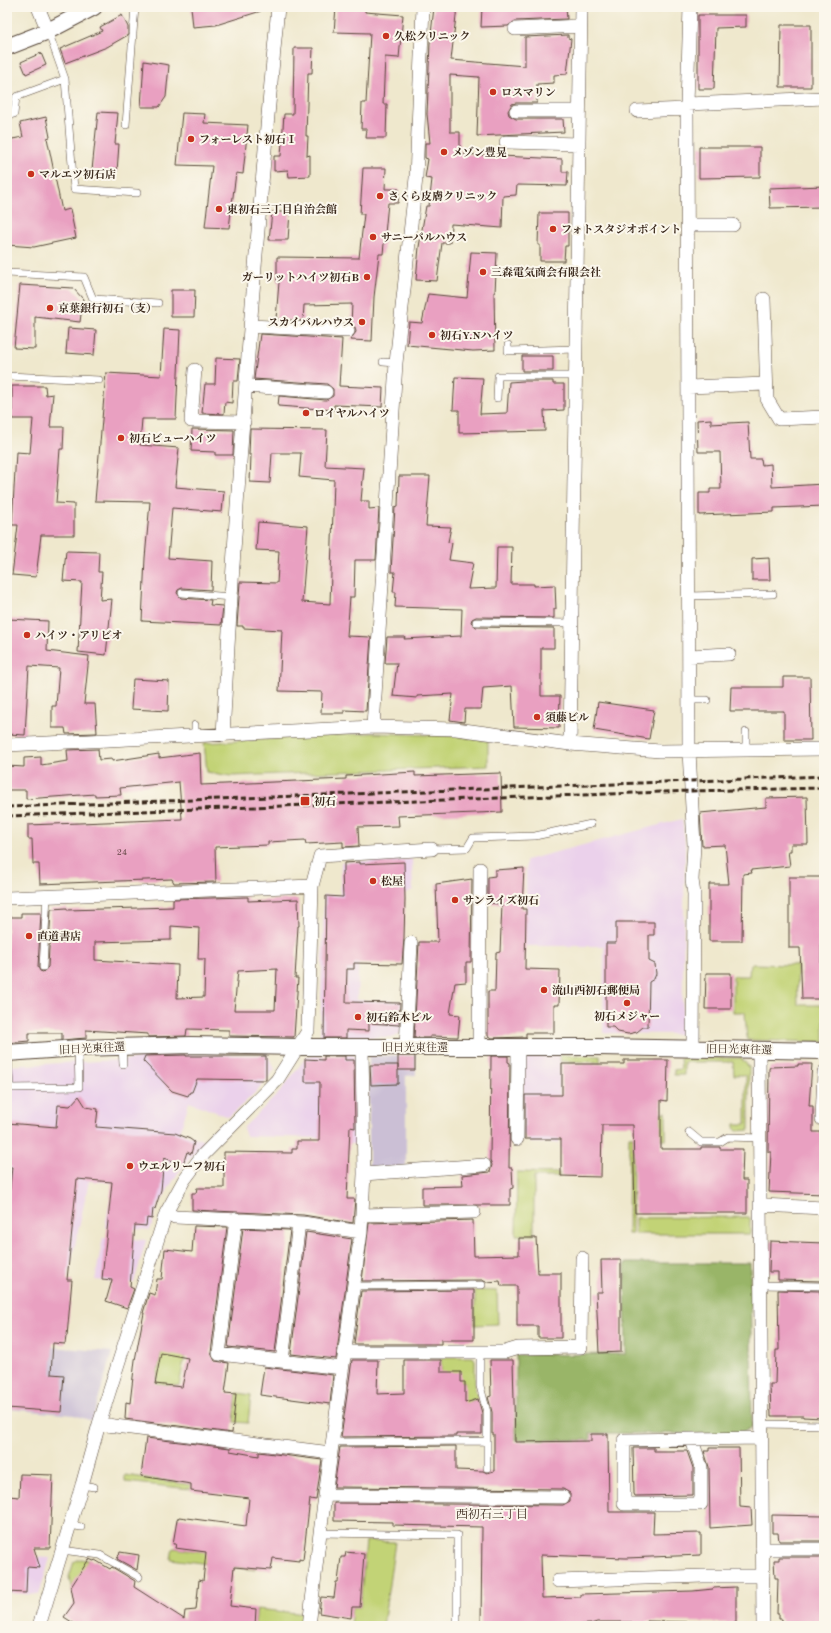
<svg xmlns="http://www.w3.org/2000/svg" width="831" height="1633" font-family="'Old Standard TT','Noto Serif JP',serif">
	<style>
		.built { fill: #ebd1eb }
		.industrial { fill: #cbbfd5 }
		.green { fill: #c2d376; stroke: #7e7e4a }
		.forest { fill: #99b567; stroke: #6a7042 }
		.building { fill: #e9a0c1; fill-rule: evenodd }
		.lines { fill: none; stroke-linecap: round; stroke-linejoin: round }
		.service-casing { stroke: #564638; stroke-width: 8 }
		.minor-casing { stroke: #564638; stroke-width: 14 }
		.tertiary-casing { stroke: #564638; stroke-width: 18 }
		.service { stroke: #fff; stroke-width: 7 }
		.minor { stroke: #fff; stroke-width: 13 }
		.tertiary { stroke: #fff; stroke-width: 16 }
		.rail { stroke: #3b2a1e; stroke-width: 3; stroke-dasharray: 6 3; stroke-linecap: butt }
		.poi-dot { fill: #c8321e; stroke: #fbf7ec; stroke-width: 1.5 }
		.labels { text-anchor: middle; stroke-width: 4; stroke-linejoin: round; paint-order: stroke }
		.number-label { font-size: 9px; fill: #664847 }
		.poi-label { font-size: 11px; font-weight: bold; fill: #3b2a1e; stroke: #fbf7ec; text-anchor: start }
		.street-label { font-size: 11px; fill: #3b2a1e; stroke: #fbf7ec }
		.neighbourhood-label { font-size: 12px; fill: #3b2a1e; stroke: #fbf7ec }
	</style>
	<rect width="100%" height="100%" fill="#fbf7ec"/>
	<filter id="ink" filterUnits="userSpaceOnUse"><feTurbulence type="fractalNoise" baseFrequency=".025" numOctaves="2"/><feDisplacementMap in="SourceGraphic" scale="8" xChannelSelector="R" yChannelSelector="G"/><feConvolveMatrix kernelMatrix="1 2 1 2 8 2 1 2 1" color-interpolation-filters="sRGB"/></filter>
	<filter id="wash" filterUnits="userSpaceOnUse"><feTurbulence type="fractalNoise" baseFrequency=".012" numOctaves="4" result="noise"/><feDisplacementMap in="SourceGraphic" scale="16" xChannelSelector="R" yChannelSelector="G"/><feGaussianBlur stdDeviation="0.9" result="paint"/><feColorMatrix in="noise" values="0 0 0 0 0 0 0 0 0 0 0 0 0 0 0 0 0 1.4 0 .05"/><feComposite in="paint" operator="in"/></filter>
	<g filter="url(#wash)">
		<rect width="100%" height="100%" fill="#efe8cd"/>
		<!-- built -->
		<path class="built" d="M682,819L685,844L682,1034L603,1033L604,946H526V860Z
			M412,859L413,890L403,894L359,950L357,1000L402,1001L401,1032L395,1037H320L324,895H340L341,862Z
			M135,1054L267,1055L275,1069L259,1089L229,1117L189,1102L180,1132L205,1141L178,1173L158,1206L150,1230L105,1227L113,1183L89,1181L68,1277L7,1271V1066L139,1059Z
			M353,1055L357,1060V1144L319,1143V1138L246,1136L243,1128L279,1093L307,1056Z
			M529,1055H560L559,1143H531L523,1134V1061Z
			M103,1237L146,1240L134,1283L95,1280Z
			M7,1556L50,1558L39,1595L7,1593Z"/>
		<!-- industrial -->
		<path class="industrial" d="M416,1055V1075L406,1076V1166L372,1168L369,1166V1056Z
			M7,1271L28,1345L112,1352L92,1421L74,1415L7,1409Z"/>
		<!-- green -->
		<path class="green" d="M372,733L455,736L488,741V766L231,776L207,772L204,743Z
			M750,964L797,965L798,1005H824V1042L747,1040L745,1012H733V976H749Z
			M560,1055L600,1056V1062L560,1061Z
			M680,1058H741L749,1067V1130L737,1131L734,1128L735,1124H746V1075H734L733,1062H684V1075H674V1070L681,1069Z
			M666,1112V1140H661V1113Z
			M629,1136H633L632,1234H628Z
			M517,1172L559,1173V1177H534V1235H516Z
			M635,1218L748,1217L750,1218V1234H635Z
			M475,1290L497,1291L498,1324L475,1325Z
			M188,1340L179,1386L156,1383L161,1353Z
			M441,1357H473L475,1360V1389L478,1399L470,1401L474,1413H461L465,1382H461L441,1372Z
			M237,1393L251,1395L248,1423L234,1422Z
			M125,1475L192,1485L191,1489L125,1482Z
			M366,1541L395,1542L383,1626H350L352,1607H360Z
			M173,1548L256,1558L255,1570L171,1559Z
			M80,1559L89,1560L72,1592L69,1577L74,1562Z
			M257,1609L306,1614L305,1626H263L255,1624Z"/>
		<!-- forest -->
		<path class="forest" d="M625,1263H750L752,1427L740,1434L590,1433V1440H516V1355L626,1354Z"/>
		<g id="blocks">
			<!-- building -->
			<path class="building" d="M191,7H261V11L216,25L193,27Z
				M336,7H365V12L403,15L399,58L385,57L383,104H387L386,138H366L367,129H361L362,103H366L370,33L334,32Z
				M434,7H457L451,60L525,66V37L568,35V38L571,39L567,74L554,75V83L537,84V103H516L512,104L508,111L509,115L516,119H563L564,132L477,136L479,77L450,75V132H460V154L562,159V172H568L567,186L517,185L516,195L503,196L502,228L451,224L450,243H442L437,281L416,280L419,247L426,206H429L432,179L425,178L428,159L425,158V143H430L427,114L430,43Z
				M482,7H566L567,19L515,21L508,26L481,27Z
				M122,15L128,27V35L107,47L65,63L60,49L102,31L100,27Z
				M698,15H746V27L716,28L714,89H698Z
				M781,25H811V87H780Z
				M294,48H313L312,73H308L306,136H308L307,156L310,155V176L289,177L288,170L274,171V156H281L284,114H293Z
				M41,53L46,65L26,74L21,62Z
				M144,61L169,65L166,97L159,107H141Z
				M98,112L118,113L115,144H119L117,172L92,170Z
				M182,113L205,114L204,123L248,125L243,174L236,173L229,228L205,227L212,166L177,165Z
				M46,117L50,137L47,138L62,211L70,209L76,238L34,247L7,245V140L23,137L20,123Z
				M699,147H760V177L699,178Z
				M363,168H386L385,189H399L398,203H388L383,254H379L374,297L372,341L350,340L356,332L355,327L351,324L352,304L304,305L303,321L276,319L279,282H277V257L359,258L364,214H360Z
				M824,186V207L770,208L769,188Z
				M272,212H290L288,240H269Z
				M539,213H568V246H565L564,261H540V245H538Z
				M471,252L497,253L495,292H494L495,350L473,351L407,345L409,322L422,323L428,294L467,298Z
				M20,285L73,288L83,299L80,322L35,317V349L14,348Z
				M171,290H195L194,317H171Z
				M68,328L96,330L94,355L66,353Z
				M164,329L180,330L176,419H142L140,445L179,448L175,487L224,491L222,512L172,508L168,558L212,561L211,590L182,588L178,590L177,593L181,598L211,600L210,605L223,606L221,625L142,621L145,558L150,502L95,501L106,373L161,376Z
				M260,334L342,339L339,386L383,388L382,407L334,405V410L278,406L279,396L326,400L333,396V389L327,384L254,379Z
				M522,356H553V371H522Z
				M216,358L240,359L238,381H233L232,403L225,402L224,414L202,413L205,384H215Z
				M455,377L483,378L480,414L507,413L509,382L523,381H553V384H564V410L544,411L545,431L459,433V410H453Z
				M12,386H45L46,395L53,394L50,427H64L63,449H60L56,503L74,504V535H41L36,577L12,575L18,525H12L16,452L30,453L33,419H12Z
				M711,419V424L748,422L750,459H761L762,465L771,464L772,487L824,484V506L774,508V512L699,515V493H710V489H721L720,452H698L697,420Z
				M192,429L234,430L233,455H215V452L191,451Z
				M250,429L327,430L325,466L364,468L361,501H369V509L379,508L376,560H355L354,597H350L347,636L371,637L366,711L344,710V713H321L322,692L279,691L282,630L243,628V626H237L240,582L277,583L279,551L256,550L258,522L308,526L302,602L330,604L334,480L299,477L301,453H272L270,483L250,482L251,455H249Z
				M399,476H430L426,526L451,527L448,542L452,543L449,560L473,563L468,589L496,588L497,547H512L511,584H534V586L555,585L556,609H554V618L476,617L472,619L471,622L476,627L554,628V648H541V696H560L559,728L514,727L512,686L483,688L481,709H465L464,722L450,720L453,694L417,696V698L393,696L397,663H385L387,637H405L404,639L461,636L462,609L395,607L396,592H393L395,572H391L395,507L398,506Z
				M66,551L99,552L98,572H102L100,600L112,599L106,655L78,652L82,582L63,581Z
				M769,558L770,580H752V559Z
				M8,619L48,621L47,651L89,656L84,704H95L97,733L66,734L65,728H52V706H56L59,668L29,666L25,735L7,734Z
				M783,677H810L811,740H784V711H730L731,687H783Z
				M133,679L169,681L168,711L131,709Z
				M598,702L654,710L649,739L594,730Z
				M98,749L99,760L112,759V761L159,754V758L200,753L201,785L346,779V776L415,772V776L501,773L502,812L398,816L399,826L358,827L359,846L343,847V842L306,844L305,840L268,842V845L215,847L216,882L174,883L172,879L40,884L39,864H33L32,839H28V825L182,819L179,782L120,788L121,795L95,796V794L26,799V790H7V766L24,767V758L41,757V765L68,761L67,750Z
				M807,797L808,844H791V851H788L790,866L751,870L752,873L743,874L742,941H709V884H729L725,845L702,846L700,813L766,807V798Z
				M360,862V864L404,862L405,899L404,938L402,964L354,963V969H347L346,1002L400,1003L399,1025L369,1023V1031L346,1030V1038H324L326,896L343,897L342,871H344V863Z
				M524,868L522,909H526L525,969L560,970L559,1005H554V1033H526V1037L492,1038L488,1036V991H495L496,953L500,952L502,904L488,903V877L495,876V870Z
				M789,877H822L821,971L823,970L824,999H802L800,948H789Z
				M472,879L471,962H466V982L455,983L450,1014L460,1015L458,1037L430,1036V1038H414L419,942H438L436,884Z
				M248,897V901L298,899L299,926H298L295,978H298L294,1037L229,1036V1030L187,1029L186,1036L148,1037V1034L86,1030V1038L62,1040V1033H29V1041L7,1043V917H21V913H41L38,967L40,971L43,972L48,967L51,909L67,908V910L173,907V899ZM171,926L199,928L198,959H205L204,997L177,998L178,965L95,960V942L171,940ZM277,969L275,1010H234L238,971Z
				M616,922H654V935H649V961L655,964L656,974L654,979L649,982L648,1027H643L637,1032L628,1034L618,1032L613,1027H606V943H616Z
				M706,973H731V1009H705Z
				M186,1055V1056H266V1080L197,1079L192,1092H190L188,1096L172,1091L143,1061L145,1056Z
				M324,1056H345V1060H354L355,1128L350,1127L347,1199H355L353,1223L303,1215L192,1210V1193H196L197,1188H224V1152L292,1153V1149H297V1141H319L320,1082H305V1059L324,1060Z
				M398,1056H415V1070H398Z
				M491,1056H508V1062L510,1063L509,1168H512L513,1188L510,1189V1205H422V1187L463,1186L462,1175L490,1172L492,1165L490,1160Z
				M624,1060H668L667,1101L661,1100V1149H701V1147H720V1149H743L742,1180H747V1213H635L633,1125H602L601,1177L561,1176V1139H525V1095H562V1064H624Z
				M798,1064H812L809,1106H813V1132H824V1194L769,1192L771,1152H768L769,1069L770,1067L798,1066Z
				M370,1065H398V1084L371,1085Z
				M79,1096L86,1107L98,1109L96,1127L175,1133L190,1139L194,1142L191,1154L187,1152L183,1164L164,1158L161,1190L155,1209L153,1208L152,1219L147,1218L146,1226L135,1225L130,1287L134,1289L127,1308L106,1301L112,1280L102,1279L112,1182L77,1179L67,1280H72L67,1336H66L65,1344L53,1343L51,1374L64,1375L61,1412L7,1408V1216L12,1167H7V1123L56,1127L58,1105L70,1106Z
				M473,1220L474,1256L519,1255V1238H536L538,1273H561V1338H538V1326H517V1286H501L500,1281L486,1282L482,1280L362,1281L369,1223Z
				M194,1226L227,1227L211,1353L215,1361L229,1363L225,1393L236,1394L232,1433L125,1419L126,1402L130,1403L135,1360L144,1313H143L149,1293L155,1295L157,1279H162L165,1249L192,1252ZM161,1353L188,1358L182,1387L155,1384Z
				M243,1228L290,1230L275,1352L228,1347Z
				M306,1232L352,1239L336,1359L291,1354Z
				M770,1241L824,1243L821,1281L778,1280V1272H769Z
				M601,1260H621V1352L599,1353L596,1292H602Z
				M474,1290V1340H441V1344H354L361,1291Z
				M778,1290L820,1291V1294H824V1402H821V1418L803,1417V1416H771L770,1384H775L776,1350H779Z
				M352,1360H378L377,1394L404,1393V1360H441V1372H461V1382H465V1403L478,1399L482,1413V1434H456V1436L341,1437Z
				M490,1360H513L515,1442L591,1441V1434H608L609,1512H654L653,1534L701,1533V1555L626,1558L541,1555L542,1598L581,1597V1594L693,1591L713,1589V1588L736,1587V1623L647,1621V1626H632V1622H597L591,1624L542,1626H481L482,1527L392,1525V1522L334,1521V1503L563,1505L570,1501V1493L563,1489L334,1487L340,1447L456,1446V1470L483,1471L487,1473L494,1471V1434H492V1412L488,1397L491,1396Z
				M264,1367L333,1375L330,1404L260,1395Z
				M146,1438L230,1448V1451L259,1456V1452L322,1460L316,1500L310,1499L303,1560L299,1559V1561L273,1558L271,1570L234,1567L230,1606L256,1609L255,1626H78L64,1617L74,1603L71,1587L89,1559L94,1561L95,1560L110,1569L112,1567L135,1581L134,1587L184,1619L185,1611L196,1610L199,1580L203,1581L206,1552L175,1548L176,1544H173L177,1520L179,1517L246,1526L249,1498L191,1491V1484L141,1476Z
				M633,1448H654V1451H687L693,1468V1495L635,1496L634,1494Z
				M709,1448H739L740,1507L751,1508L752,1525L710,1528L709,1467L704,1451H709Z
				M20,1474L53,1475L50,1548H34L40,1568L27,1567L26,1593L7,1592V1511L9,1496L19,1497Z
				M772,1515L824,1516V1541H779L778,1533H772Z
				M120,1552L139,1555L137,1570L117,1559Z
				M346,1552L364,1554L360,1607H352L351,1618L319,1613L321,1597L334,1598L336,1582H338L341,1557H345Z
				M779,1557H824V1626H782V1619H779V1614H777L778,1578H775L774,1560H779Z"/>
		</g>
	</g>
	<g filter="url(#ink)">
		<use href="#blocks" fill-opacity="0" stroke="#564638" stroke-width="1"/>
		<g class="lines">
			<defs>
				<path id="service" d="M65,79L74,189L137,193
					M7,116L14,114L16,97L65,79L48,31
					M126,125L135,7
					M7,273L84,277L93,299L158,303
					M508,345V351L576,349
					M383,362L396,363
					M7,376L99,380
					M497,398L498,376H575
					M182,593L231,597
					M689,596L773,594
					M476,622L572,623
					M689,700H707
					M195,736V725
					M746,750V732
					M432,849L467,848L473,838L535,836L591,824
					M43,967L47,896
					M122,1047L123,1064
					M8,1053L10,1088L79,1087L78,1048
					M689,1132L701,1142H720L728,1137L760,1138
					M760,1285L824,1286
					M355,1286L482,1285
					M762,1424L824,1425
					M332,1442L487,1441V1412L480,1386V1352
					M487,1468V1441
					M82,1485L94,1487
					M70,1525L81,1527
					M320,1533L457,1535V1622
					M62,1550L100,1555L139,1577"/>
				<path id="minor" d="M38,7L48,31
					M690,7L687,104L689,751L694,845L692,880L694,894L693,1049
					M515,29L580,26
					M687,104L824,98
					M516,111H579
					M637,111L687,109
					M506,142L579,144
					M688,225H733
					M764,299L767,399L779,419L824,417
					M251,326L348,331
					M195,370L191,421L244,422
					M246,386L326,392
					M688,387L766,384
					M689,656L729,654
					M373,727L396,363L416,178L423,7
					M223,735C236,492 255,249 278,7
					M570,744L581,7
					M7,745L373,727L456,729L570,744L660,751L824,749
					M7,898L312,886
					M406,1047L411,943
					M479,1047L480,869
					M759,1049L763,1626
					M824,1072L822,1119H824
					M517,1139L518,1047
					M364,1174L484,1165
					M761,1205L824,1208
					M166,1213L175,1217L303,1223L361,1232
					M362,1215L474,1212
					M236,1219L219,1354L342,1368
					M345,1352H505L518,1348L581,1347L582,1258
					M282,1361L299,1223
					M99,1424L331,1453
					M692,1440L701,1467V1504H624V1440L761,1438
					M326,1495L563,1497
					M762,1549H824
					M558,1581L703,1576H763
					M39,1626L82,1485L99,1424L166,1213L184,1180L202,1156L277,1080L308,1031L312,886L320,856L432,849
					M309,1626L320,1533L361,1232L364,1174L362,1047"/>
				<path id="tertiary" d="M7,47L48,31L94,7
					M7,1053L78,1048L191,1045L298,1047H598L824,1051"/>
			</defs>
			<!-- service casing -->
			<use href="#service" class="service-casing"/>
			<!-- minor casing -->
			<use href="#minor" class="minor-casing"/>
			<!-- tertiary casing -->
			<use href="#tertiary" class="tertiary-casing"/>
			<!-- service -->
			<use href="#service" class="service"/>
			<!-- minor -->
			<use href="#minor" class="minor"/>
			<!-- tertiary -->
			<use href="#tertiary" class="tertiary"/>
			<!-- rail -->
			<path class="rail" d="M7,807L824,776
				M7,816L691,791L824,788"/>
		</g>
	</g>
	<!-- markers -->
	<g class="poi-dot">
		<circle cx="386" cy="36" r="4"/>
		<circle cx="493" cy="92" r="4"/>
		<circle cx="191" cy="139" r="4"/>
		<circle cx="444" cy="152" r="4"/>
		<circle cx="31" cy="174" r="4"/>
		<circle cx="380" cy="196" r="4"/>
		<circle cx="219" cy="209" r="4"/>
		<circle cx="553" cy="229" r="4"/>
		<circle cx="373" cy="237" r="4"/>
		<circle cx="483" cy="272" r="4"/>
		<circle cx="367" cy="277" r="4"/>
		<circle cx="50" cy="308" r="4"/>
		<circle cx="362" cy="322" r="4"/>
		<circle cx="432" cy="335" r="4"/>
		<circle cx="306" cy="413" r="4"/>
		<circle cx="121" cy="438" r="4"/>
		<circle cx="27" cy="635" r="4"/>
		<circle cx="537" cy="717" r="4"/>
		<rect x="300" y="796" width="10" height="10" rx="2"/>
		<circle cx="373" cy="881" r="4"/>
		<circle cx="455" cy="900" r="4"/>
		<circle cx="29" cy="936" r="4"/>
		<circle cx="544" cy="990" r="4"/>
		<circle cx="627" cy="1003" r="4"/>
		<circle cx="358" cy="1017" r="4"/>
		<circle cx="130" cy="1166" r="4"/>
	</g>
	<g class="labels">
		<!-- number labels -->
		<g class="number-label">
			<text x="122" y="855">24</text>
		</g>
		<!-- poi labels -->
		<g class="poi-label">
			<text x="394" y="40">久松クリニック</text>
			<text x="501" y="96">ロスマリン</text>
			<text x="199" y="143">フォーレスト初石Ⅰ</text>
			<text x="452" y="156">メゾン豊晃</text>
			<text x="39" y="178">マルエツ初石店</text>
			<text x="388" y="200">さくら皮膚クリニック</text>
			<text x="227" y="213">東初石三丁目自治会館</text>
			<text x="561" y="233">フォトスタジオポイント</text>
			<text x="381" y="241">サニーパルハウス</text>
			<text x="491" y="276">三森電気商会有限会社</text>
			<text x="359" y="281" text-anchor="end">ガーリットハイツ初石B</text>
			<text x="58" y="312">京葉銀行初石（支）</text>
			<text x="354" y="326" text-anchor="end">スカイバルハウス</text>
			<text x="440" y="339">初石Y.Nハイツ</text>
			<text x="314" y="417">ロイヤルハイツ</text>
			<text x="129" y="442">初石ビューハイツ</text>
			<text x="35" y="639">ハイツ・アリビオ</text>
			<text x="545" y="721">須藤ビル</text>
			<text x="314" y="805">初石</text>
			<text x="381" y="885">松屋</text>
			<text x="463" y="904">サンライズ初石</text>
			<text x="37" y="940">直道書店</text>
			<text x="552" y="994">流山西初石郵便局</text>
			<text x="627" y="1020" text-anchor="middle">初石メジャー</text>
			<text x="366" y="1021">初石鈴木ビル</text>
			<text x="138" y="1170">ウエルリーフ初石</text>
		</g>
		<!-- street labels -->
		<g class="street-label">
			<text x="415" y="1051">旧日光東往還</text>
			<text transform="translate(92 1048) rotate(-3)" y="4">旧日光東往還</text>
			<text transform="translate(739 1049) rotate(1)" y="4">旧日光東往還</text>
		</g>
		<!-- neighbourhood labels -->
		<g class="neighbourhood-label">
			<text x="492" y="1518">西初石三丁目</text>
		</g>
	</g>
	<!-- margin -->
	<rect width="831" height="1633" fill="none" stroke="#fbf7ec" stroke-width="24"/>
</svg>
